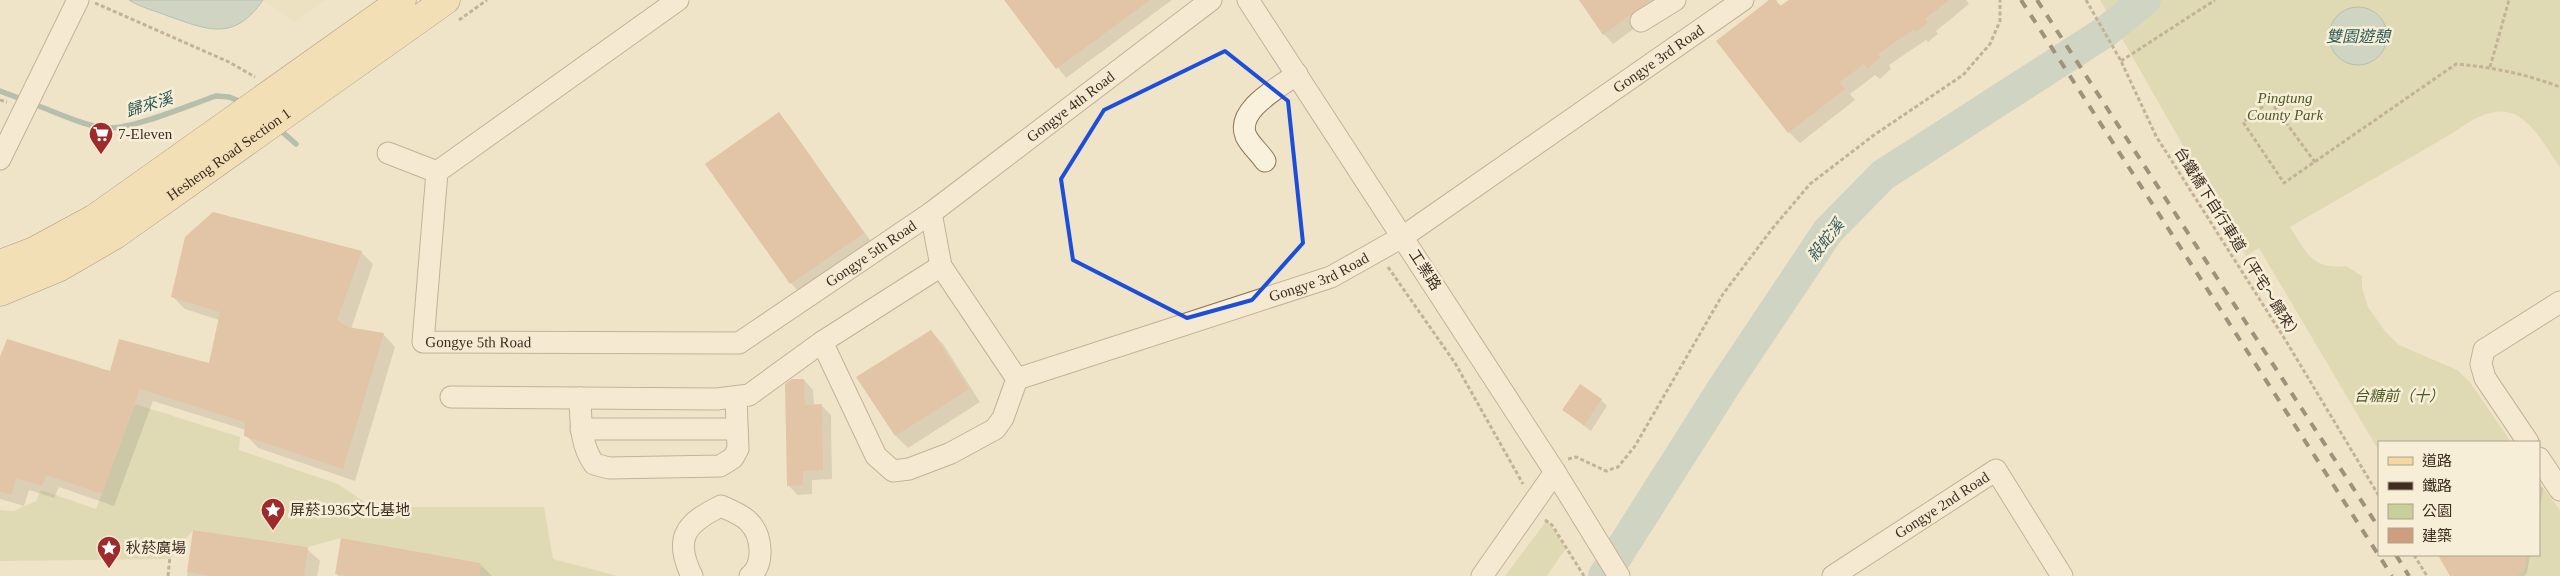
<svg xmlns="http://www.w3.org/2000/svg" width="2560" height="576" font-family="'Times New Roman','Noto Sans TC',serif">
	<style>
		.farmland { fill: #e6deb5 }
		.green { fill: #c9cf9b }
		.water { fill: #a9c4bc; stroke: #6f938a }
		.shadow { fill: #0003 }
		.lines { fill: none; stroke-linecap: round; stroke-linejoin: round }
		.stream { stroke: #6f938a; stroke-width: 5.5 }
		.river { stroke: #a9c4bc; stroke-width: 32 }
		.building { fill: #cf9f7d }
		.minor-casing { stroke: #8d765c; stroke-width: 23 }
		.major-casing { stroke: #5b4430; stroke-width: 29 }
		.path { stroke: #8d765c; stroke-width: 3; stroke-dasharray: 4 2.5; stroke-linecap: butt }
		.minor { stroke: #faf1dc; stroke-width: 21 }
		.major { stroke: #f3d9a0; stroke-width: 28 }
		.rail { stroke: #3d2e20; stroke-width: 4; stroke-dasharray: 9 9; stroke-linecap: butt }
		.marked { fill: none; stroke: #1d4ed8; stroke-width: 4; stroke-linejoin: round }
		.labels { text-anchor: middle; stroke-width: 5; stroke-linejoin: round; paint-order: stroke }
		.street-label { font-size: 15px; fill: #3d2e20; stroke: #f7eed8 }
		.park-label { font-size: 15px; font-style: italic; fill: #4d5a26; stroke: #f7eed8 }
		.poi-label { font-size: 15px; fill: #3d2e20; stroke: #f7eed8; text-anchor: start }
		.water-label { font-size: 16px; font-style: italic; fill: #2f5d5a; stroke: #f7eed8 }
	</style>
	<rect width="100%" height="100%" fill="#f0e4c8"/>
	<!-- farmland -->
	<path class="farmland" d="M263,0H326L295,22Z"/>
	<!-- green -->
	<path class="green" d="M2100,0H2560V168C2528,117 2511,90 2453,133L2290,227C2306,252 2312,270 2346,266L2362,276V288L2368,307L2385,331L2399,345L2457,370L2470,382L2511,442H2379V451L2259,248L2246,256Z
		M135,404L240,437L239,450L338,484L372,507H544L553,559L618,576H479L481,563L341,538L308,547L193,530L170,559L0,561V510L14,511L36,501L41,490L96,509Z
		M2541,485L2560,510V576H2517L2524,570L2527,555H2539Z
		M1547,520L1566,548L1547,576H1505Z"/>
	<!-- water -->
	<path class="water" d="M129,0H263C234,42 208,30 168,16C156,11 139,7 129,0Z
		M2329 36a29 29 0 1 1 58 0a29 29 0 1 1-58 0Z"/>
	<!-- shadow -->
	<path class="shadow" d="M1006,0H1172L1066,78Z
		M1580,0H1673L1613,44L1604,34Z
		M1772,0H1775L1782,7L1791,0H1966L1969,4L1936,31L1938,34L1928,42L1926,40L1889,65L1891,69L1880,79L1875,75L1850,94L1855,100L1800,143L1789,132Z
		M779,114L788,124L872,243L800,293L791,283L707,164Z
		M361,252L373,264L351,329L383,334L395,347L355,481L258,448L246,435V430L153,401L114,506L59,487L54,498L29,490L24,506L0,499V361L110,373L210,365L219,320L185,309L173,297Z
		M931,331L943,344L980,402L908,448L896,436Z
		M804,380L813,390L814,406H822L831,415L832,479L812,480V494L798,495L788,485Z
		M1601,400L1607,406L1591,431L1563,410Z
		M2539,483L2543,489L2539,511Z
		M194,531L307,549L320,561L317,576H187Z
		M2440,555H2530L2527,573L2524,576H2452Z
		M480,564L492,576H339L336,573Z"/>
	<g class="lines">
		<!-- stream -->
		<path class="stream" d="M0,91L24,100
			M33,104C54,111 88,128 109,128C136,128 189,105 216,96L229,97L244,103
			M279,129L296,144"/>
		<!-- river -->
		<path class="river" d="M1604,576L1727,382L1828,231L1883,175L2105,32L2145,0"/>
	</g>
	<!-- building -->
	<path class="building" d="M1004,0H1150L1056,69Z
		M1579,0H1651L1603,35Z
		M1769,0H1776L1780,6L1789,0H1949L1925,19L1928,22L1916,32L1914,29L1878,54L1880,57L1867,69L1864,64L1840,82L1845,89L1788,133L1716,41Z
		M779,112L864,233L790,284L705,164Z
		M213,212L362,251L337,320L348,327L384,333L343,469L244,436L245,422L140,389L102,494L46,475L42,486L16,478L11,495L0,491V357L7,339L110,371L119,339L209,363L220,312L171,297L185,237Z
		M931,330L969,389L895,436L856,377Z
		M792,379H804L805,405L822,404L823,470L803,471V485L787,486L785,384Z
		M1580,384L1602,399L1584,425L1562,410Z
		M193,530L308,547L304,576H210L187,572Z
		M341,538L481,563L479,576H348L335,574Z
		M2438,555H2527L2524,570L2518,576H2450Z"/>
	<g class="lines">
		<defs>
			<g id="minor">
				<path id="s1" d="M678,0L437,172L423,342L739,343L931,213L1211,0"/>
				<path d="M1248,0L1555,472L1619,576"/>
				<path d="M1641,21L1675,0"/>
				<path d="M388,153L437,172"/>
				<path d="M0,159L78,0"/>
				<path d="M1265,161C1260,153 1250,145 1246,136C1235,110 1280,87 1297,74"/>
				<path id="s2" d="M931,213L941,266L1017,379L1331,277L1404,236L1743,0"/>
				<path d="M822,342L876,456L893,471L909,469L951,453L995,429L1003,418L1017,379"/>
				<path d="M451,397L717,399L749,395L822,342L941,266"/>
				<path d="M580,398C581,422 580,444 594,464L609,468L720,466L733,458L738,449L736,398"/>
				<path d="M581,429H737"/>
				<path d="M2528,442L2485,378L2481,364L2484,350L2560,302"/>
				<path d="M2539,458L2560,490"/>
				<path d="M692,576C673,538 686,523 721,506C730,510 743,515 749,522C762,535 765,564 750,576"/>
				<path d="M1482,576L1555,472"/>
				<path id="s3" d="M1833,576L1996,470L2062,576"/>
			</g>
			<g id="major">
				<path d="M0,264L34,251L95,218L402,0"/>
				<path id="s4" d="M0,292L60,267L115,235L446,0"/>
			</g>
		</defs>
		<!-- minor casing -->
		<use href="#minor" class="minor-casing"/>
		<!-- major casing -->
		<use href="#major" class="major-casing"/>
		<!-- path -->
		<path class="path" d="M2086,0L2121,61L2156,136L2286,341L2379,496
			M95,3L229,62L255,77
			M459,20L487,0
			M2121,61L2215,0
			M2490,67L2509,0
			M0,100L7,102
			M2315,162L2270,101L2243,122L2284,183L2456,64C2492,67 2526,74 2560,87
			M1388,267L1455,363L1523,484
			M1568,459L1576,457L1606,471L1618,467L1635,446L1723,294L1772,229L1810,184L1874,135L1963,75L1990,44L2000,21V0
			M1545,520L1552,525L1584,576
			M2414,555L2427,576
			M168,576L171,546"/>
		<!-- minor -->
		<use href="#minor" class="minor"/>
		<!-- major -->
		<use href="#major" class="major"/>
		<!-- rail -->
		<path class="rail" d="M2021,0L2392,576
			M2037,0L2379,528
			M2396,555L2409,576"/>
	</g>
	<!-- marked area -->
	<path d="M0 0H2560V576H0ZM1225,51L1288,101L1303,243L1252,300L1187,318L1073,260L1061,179L1104,110Z" fill="#f0e4c8" fill-opacity=".55" fill-rule="evenodd"/>
	<path class="marked" d="M1225,51L1288,101L1303,243L1252,300L1187,318L1073,260L1061,179L1104,110Z"/>
	<!-- icons -->
	<defs>
		<symbol id="supermarket-pin" viewBox="-11 -11 22 30"><path d="M0 17L-7.5 6A9.5 9.5 0 1 1 7.5 6Z" fill="#9e2a2b" stroke="#f7eed8"/><path d="M-6-5.5h2.5l.6 2H6L4.5 2H-2.5L-4.4-4H-6ZM-1.5 3.2a1.3 1.3 0 1 0 .1 0ZM3 3.2a1.3 1.3 0 1 0 .1 0Z" fill="#fff"/></symbol>
		<symbol id="sight-pin" viewBox="-11 -11 22 30"><path d="M0 17L-7.5 6A9.5 9.5 0 1 1 7.5 6Z" fill="#9e2a2b" stroke="#f7eed8"/><path d="M0-6L1.8-2.2L6-1.7L2.9 1.2L3.7 5.4L0 3.3L-3.7 5.4L-2.9 1.2L-6-1.7L-1.8-2.2Z" fill="#fff"/></symbol>
	</defs>
	<g fill-rule="evenodd">
		<use href="#supermarket-pin" x="87" y="120" width="28" height="38"/>
		<use href="#sight-pin" x="259" y="496" width="28" height="38"/>
		<use href="#sight-pin" x="95" y="534" width="28" height="38"/>
	</g>
	<g class="labels">
		<!-- street labels -->
		<g class="street-label">
			<text dy="5" stroke="none"><textPath href="#s2" startOffset="914">Gongye 3rd Road</textPath></text>
			<text dy="5" stroke="none"><textPath href="#s1" startOffset="1190">Gongye 4th Road</textPath></text>
			<text dy="5" stroke="none"><textPath href="#s4" startOffset="268">Hesheng Road Section 1</textPath></text>
			<text transform="translate(2238 244) rotate(58)" y="5">台鐵橋下自行車道（平宅～歸來）</text>
			<text dy="5" stroke="none"><textPath href="#s1" startOffset="942">Gongye 5th Road</textPath></text>
			<text transform="translate(1425 270) rotate(57)" y="5">工業路</text>
			<text dy="5" stroke="none"><textPath href="#s2" startOffset="509">Gongye 3rd Road</textPath></text>
			<text dy="5" stroke="none"><textPath href="#s1" startOffset="522">Gongye 5th Road</textPath></text>
			<text dy="5" stroke="none"><textPath href="#s3" startOffset="130">Gongye 2nd Road</textPath></text>
		</g>
		<!-- park labels -->
		<g class="park-label">
			<text x="2285" y="103">Pingtung<tspan x="2285" dy="17">County Park</tspan></text>
			<text x="2399" y="401">台糖前（十）</text>
		</g>
		<!-- poi labels -->
		<g class="poi-label">
			<text x="118" y="139">7-Eleven</text>
			<text x="290" y="515">屏菸1936文化基地</text>
			<text x="126" y="553">秋菸廣場</text>
		</g>
		<!-- water labels -->
		<g class="water-label">
			<text x="2358" y="42">雙園遊憩</text>
			<text transform="translate(149 104) rotate(-17)" y="6">歸來溪</text>
			<text transform="translate(1825 240) rotate(-52)" y="6">殺蛇溪</text>
		</g>
	</g>
	<!-- legend -->
	<rect x="2378" y="441" width="162" height="115" fill="#f7eed8" stroke="#ada18e"/>
	<rect x="2388" y="457" width="25" height="8" fill="#f3d9a0" stroke="#ada18e"/>
	<text x="2422" y="466" font-size="15" fill="#3d2e20">道路</text>
	<rect x="2388" y="482" width="25" height="8" fill="#3d2e20" stroke="#ada18e"/>
	<text x="2422" y="491" font-size="15" fill="#3d2e20">鐵路</text>
	<rect x="2388" y="504" width="25" height="15" fill="#c9cf9b" stroke="#ada18e"/>
	<text x="2422" y="516" font-size="15" fill="#3d2e20">公園</text>
	<rect x="2388" y="528" width="25" height="15" fill="#cf9f7d" stroke="#ada18e"/>
	<text x="2422" y="541" font-size="15" fill="#3d2e20">建築</text>
</svg>
